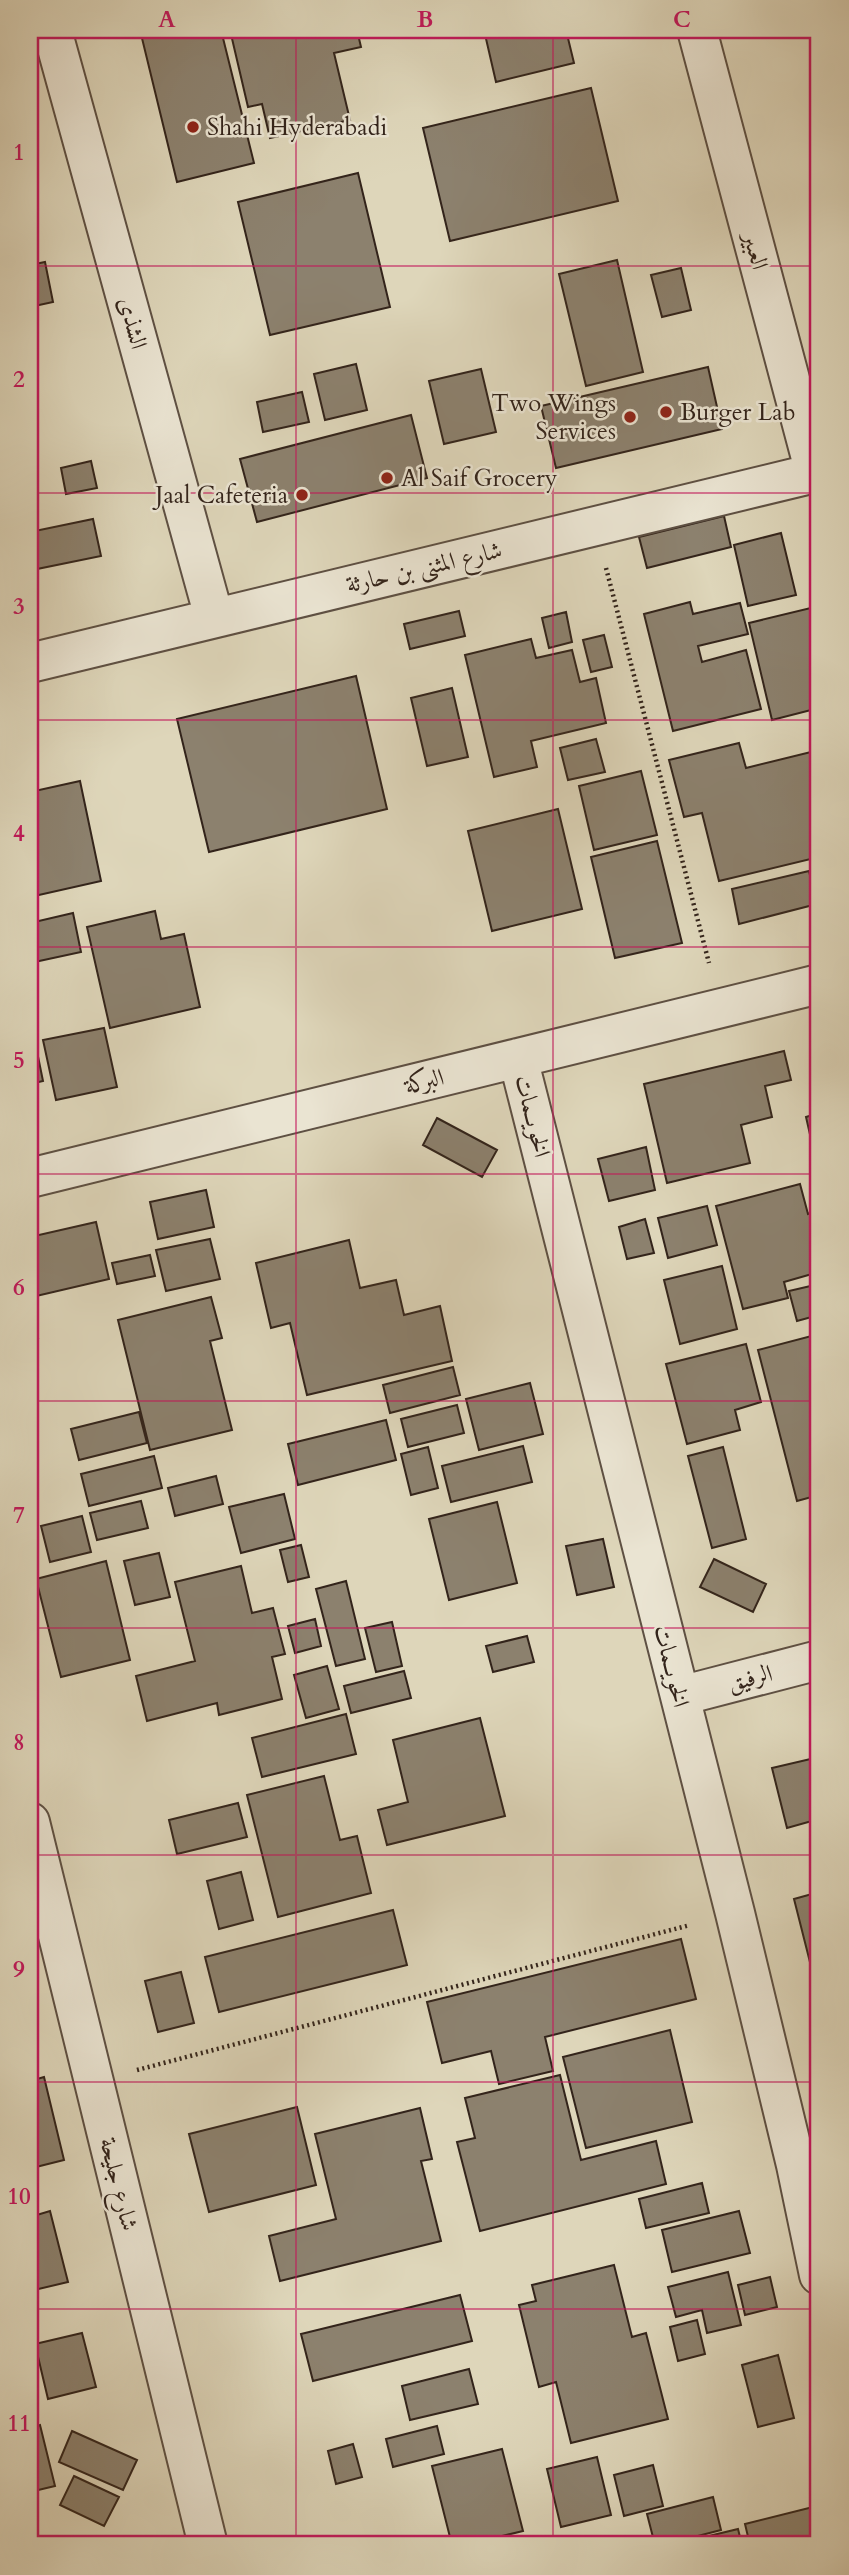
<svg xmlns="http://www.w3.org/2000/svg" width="849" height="2575" font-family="Cardo,Amiri,serif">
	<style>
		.building { fill: #8c816e; stroke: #33241b; stroke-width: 2 }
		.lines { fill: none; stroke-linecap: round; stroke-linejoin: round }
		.minor-casing { stroke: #5e5043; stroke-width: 42 }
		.path { stroke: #33241b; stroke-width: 4.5; stroke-dasharray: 2 3.5; stroke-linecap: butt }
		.minor { stroke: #eae4d2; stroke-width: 38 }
		.grid { fill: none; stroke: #c2185b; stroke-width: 2; stroke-opacity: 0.55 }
		.poi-dot { fill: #8f2418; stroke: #eae4d2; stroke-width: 2.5 }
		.labels { text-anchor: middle; stroke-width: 5; stroke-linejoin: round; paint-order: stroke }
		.poi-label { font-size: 24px; fill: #33241b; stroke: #eae4d2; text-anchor: start }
		.street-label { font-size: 24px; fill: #33241b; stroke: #eae4d2 }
		.neatline { fill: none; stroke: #c2185b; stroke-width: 2.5 }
		.grid-label { font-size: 23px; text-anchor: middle; font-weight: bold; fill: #c2185b }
	</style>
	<rect width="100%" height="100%" fill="#ded6ba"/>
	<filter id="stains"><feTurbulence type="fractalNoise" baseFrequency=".00286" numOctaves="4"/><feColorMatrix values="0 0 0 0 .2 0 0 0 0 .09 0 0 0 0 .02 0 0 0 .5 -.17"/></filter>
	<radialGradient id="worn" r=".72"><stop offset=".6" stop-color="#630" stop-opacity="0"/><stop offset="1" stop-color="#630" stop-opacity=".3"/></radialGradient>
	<!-- building -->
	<path class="building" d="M140,30H221L254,163L177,182Z
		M230,30H357L361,47L334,53L350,120L270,138L262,104L248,107Z
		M383,30H416L384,37Z
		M484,30H566L574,63L496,82Z
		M591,88L618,201L450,241L423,128Z
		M358,173L390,307L270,335L238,202Z
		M30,226L35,247L30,248Z
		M617,260L643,372L586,386L559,274Z
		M45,262L53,302L30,307V265Z
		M681,268L691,310L662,317L651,275Z
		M356,364L367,410L325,420L314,374Z
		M708,367L722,429L556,468L541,406Z
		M481,369L496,432L444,444L429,381Z
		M302,392L309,422L263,432L257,402Z
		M411,415L427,478L257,522L240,459Z
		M91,461L97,488L66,494L61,468Z
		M724,516L731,547L647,568L639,537Z
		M93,519L101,556L37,569L30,532Z
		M781,533L796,595L748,606L734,545Z
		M690,602L693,614L740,603L748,634L698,646L702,662L746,650L761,709L673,731L644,614Z
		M819,606V708L772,720L749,623Z
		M459,611L465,636L410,649L404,624Z
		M566,612L572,642L549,648L542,618Z
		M604,635L612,667L591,672L583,640Z
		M531,639L536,658L572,650L580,682L596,678L606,723L531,741L537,767L494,777L465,655Z
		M356,676L387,809L209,852L177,719Z
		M452,688L468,757L427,766L411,698Z
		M596,739L605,772L568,780L560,748Z
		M739,743L746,768L819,750V857L719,881L702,813L684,817L669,760Z
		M641,771L657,835L594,850L579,786Z
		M80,781L101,881L30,897V792Z
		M558,809L582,909L492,931L468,831Z
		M657,841L682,943L615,958L591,857Z
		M809,871L817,904L739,924L732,889Z
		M155,911L161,939L184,934L200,1007L110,1028L87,927Z
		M73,913L81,952L30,963V923Z
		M30,982L34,1004L30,1005Z
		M30,1017L43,1081L30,1084Z
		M104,1028L117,1087L56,1100L43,1040Z
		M784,1051L791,1080L765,1086L772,1117L741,1125L750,1163L667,1183L644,1084Z
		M819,1113V1174L806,1117Z
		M437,1118L497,1150L482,1177L423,1145Z
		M646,1147L655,1190L609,1201L598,1159Z
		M800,1184L808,1214L819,1211V1272L784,1282L788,1298L743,1309L716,1206Z
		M206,1190L214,1227L158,1239L150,1202Z
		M707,1206L717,1245L668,1258L658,1218Z
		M645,1219L654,1253L627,1259L619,1227Z
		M96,1222L109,1279L32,1297L30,1237Z
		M210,1239L220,1279L166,1291L156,1250Z
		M349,1240L360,1288L396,1280L404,1315L440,1306L452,1361L307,1395L290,1323L271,1328L256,1263Z
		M150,1255L155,1276L117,1284L112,1263Z
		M722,1266L737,1329L680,1344L664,1280Z
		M819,1284V1315L797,1321L789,1291Z
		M211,1297L222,1338L210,1341L232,1430L150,1450L118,1320Z
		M30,1300L38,1338L30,1339Z
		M819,1334V1495L797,1501L758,1350Z
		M746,1344L761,1402L735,1410L740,1430L687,1444L666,1364Z
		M453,1367L460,1395L390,1413L383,1385Z
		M530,1383L543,1434L479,1450L466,1399Z
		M457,1405L464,1433L408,1447L401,1419Z
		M139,1412L147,1443L79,1460L71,1429Z
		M386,1420L396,1460L298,1485L288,1444Z
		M523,1446L532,1482L451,1502L442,1466Z
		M428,1447L438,1488L411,1495L401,1454Z
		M723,1447L746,1539L712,1548L688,1456Z
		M154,1456L162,1488L89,1506L81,1474Z
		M216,1476L223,1504L175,1516L168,1488Z
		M284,1494L295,1539L241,1553L229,1507Z
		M141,1501L148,1528L97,1540L90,1513Z
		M497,1502L517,1583L449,1600L429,1519Z
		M82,1516L91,1552L50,1562L41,1526Z
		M603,1539L614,1587L577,1595L566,1546Z
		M301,1545L309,1577L288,1582L280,1550Z
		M159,1553L170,1597L135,1605L124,1561Z
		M714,1559L766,1584L753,1612L700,1587Z
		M106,1561L130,1660L61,1677L36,1579Z
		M241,1566L252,1613L273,1608L285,1654L272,1657L282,1699L219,1715L217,1703L147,1721L136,1676L195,1661L175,1582Z
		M346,1581L365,1659L336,1666L316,1589Z
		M315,1619L321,1646L295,1653L288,1626Z
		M392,1622L402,1666L376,1672L365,1628Z
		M527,1636L534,1662L493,1672L486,1646Z
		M327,1666L339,1709L306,1718L294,1675Z
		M404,1671L411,1698L351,1713L344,1686Z
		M346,1714L356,1754L262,1777L252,1738Z
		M480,1718L505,1816L387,1845L378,1810L408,1802L393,1740Z
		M819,1757V1819L787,1828L772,1768Z
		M324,1776L340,1840L357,1836L371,1893L278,1917L247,1795Z
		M238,1803L247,1837L177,1854L169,1820Z
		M241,1872L253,1920L219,1929L207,1881Z
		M819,1892V1981L815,1982L794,1899Z
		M393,1910L407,1965L219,2012L205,1957Z
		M681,1939L696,1999L545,2037L553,2071L499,2084L491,2051L442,2063L427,2002Z
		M181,1972L194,2023L158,2032L145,1981Z
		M670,2030L692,2122L586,2148L563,2057Z
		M560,2075L581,2160L656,2141L666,2184L480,2231L457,2142L475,2138L465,2098Z
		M44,2077L64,2160L36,2167L30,2141V2081Z
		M297,2107L316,2185L209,2212L189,2134Z
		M420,2108L432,2159L421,2161L441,2241L280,2281L269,2236L336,2219L315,2134Z
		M702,2183L709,2213L646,2228L639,2199Z
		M50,2211L68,2282L30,2291V2217Z
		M739,2211L750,2253L672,2272L662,2230Z
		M614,2265L632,2337L646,2333L668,2419L571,2443L556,2382L539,2387L519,2305L536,2301L532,2285Z
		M728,2272L741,2325L707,2333L702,2310L676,2317L668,2287Z
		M770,2277L777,2307L745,2315L738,2285Z
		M460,2295L472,2341L313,2381L301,2334Z
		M697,2320L705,2354L678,2361L670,2327Z
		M82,2333L96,2387L48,2399L35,2344Z
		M778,2355L794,2418L758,2427L742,2365Z
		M469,2369L478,2404L410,2420L402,2386Z
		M40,2425L55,2486L30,2492V2428Z
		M437,2426L444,2454L393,2467L386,2439Z
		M72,2431L137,2460L123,2490L59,2462Z
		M353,2444L362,2477L336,2484L328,2451Z
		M502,2449L523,2531L465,2545H452L432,2466Z
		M597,2457L611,2515L561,2527L547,2469Z
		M653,2465L663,2506L624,2516L614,2475Z
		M74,2476L119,2497L104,2526L60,2505Z
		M713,2497L721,2530L694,2537L696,2545H655L647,2514Z
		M817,2506L819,2516V2545H750L745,2524Z
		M738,2529L742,2545H712L709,2536Z"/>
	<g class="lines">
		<defs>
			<path id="minor" d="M52,30L214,617
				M697,30L815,473
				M30,663L819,472
				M518,1058L735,1913L796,2165L819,2275
				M30,1178L819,984
				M680,1696L819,1660
				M30,1822L208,2545"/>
		</defs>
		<!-- minor casing -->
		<use href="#minor" class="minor-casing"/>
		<!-- path -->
		<path class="path" d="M606,568L709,963
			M137,2070L690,1925"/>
		<!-- minor -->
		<use href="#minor" class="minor"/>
	</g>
	<!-- grid -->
	<path class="grid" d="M296,30V2545M553,30V2545M30,266H819M30,493H819M30,720H819M30,947H819M30,1174H819M30,1401H819M30,1628H819M30,1855H819M30,2082H819M30,2309H819"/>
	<!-- markers -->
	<g class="poi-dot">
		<circle cx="193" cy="127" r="7"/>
		<circle cx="666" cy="412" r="7"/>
		<circle cx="630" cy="417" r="7"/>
		<circle cx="387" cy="478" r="7"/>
		<circle cx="302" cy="495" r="7"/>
	</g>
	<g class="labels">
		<!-- poi labels -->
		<g class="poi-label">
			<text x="207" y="135">Shahi Hyderabadi</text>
			<text x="616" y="411" text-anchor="end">Two Wings<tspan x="616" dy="28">Services</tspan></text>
			<text x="680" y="420">Burger Lab</text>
			<text x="401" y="486">Al Saif Grocery</text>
			<text x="288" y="503" text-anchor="end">Jaal Cafeteria</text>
		</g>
		<!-- street labels -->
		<g class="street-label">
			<text transform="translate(756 251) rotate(75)" y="8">العبير</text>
			<text transform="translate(133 323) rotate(75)" y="8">الشذى</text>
			<text transform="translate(424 567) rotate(-13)" y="8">شارع المثنى بن حارثة</text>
			<text transform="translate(424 1081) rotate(-14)" y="8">البركة</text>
			<text transform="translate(533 1116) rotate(76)" y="8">الخويــمات</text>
			<text transform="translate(672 1666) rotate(76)" y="8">الخويــمات</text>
			<text transform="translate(750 1678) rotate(-14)" y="8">الرفيق</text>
			<text transform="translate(119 2184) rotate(76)" y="8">شارع جليحة</text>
		</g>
	</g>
	<!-- margin -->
	<rect width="849" height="2575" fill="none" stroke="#ded6ba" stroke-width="77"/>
	<rect x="38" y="38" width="772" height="2498" class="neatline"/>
	<g class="grid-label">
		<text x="167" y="27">A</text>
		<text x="425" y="27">B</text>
		<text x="682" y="27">C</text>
		<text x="19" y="160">1</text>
		<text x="19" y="387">2</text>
		<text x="19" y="614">3</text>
		<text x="19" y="841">4</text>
		<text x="19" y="1068">5</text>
		<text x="19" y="1295">6</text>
		<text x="19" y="1523">7</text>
		<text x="19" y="1750">8</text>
		<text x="19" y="1977">9</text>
		<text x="19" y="2204">10</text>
		<text x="19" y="2431">11</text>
	</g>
	<rect width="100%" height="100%" filter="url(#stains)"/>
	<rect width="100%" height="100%" fill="url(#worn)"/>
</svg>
